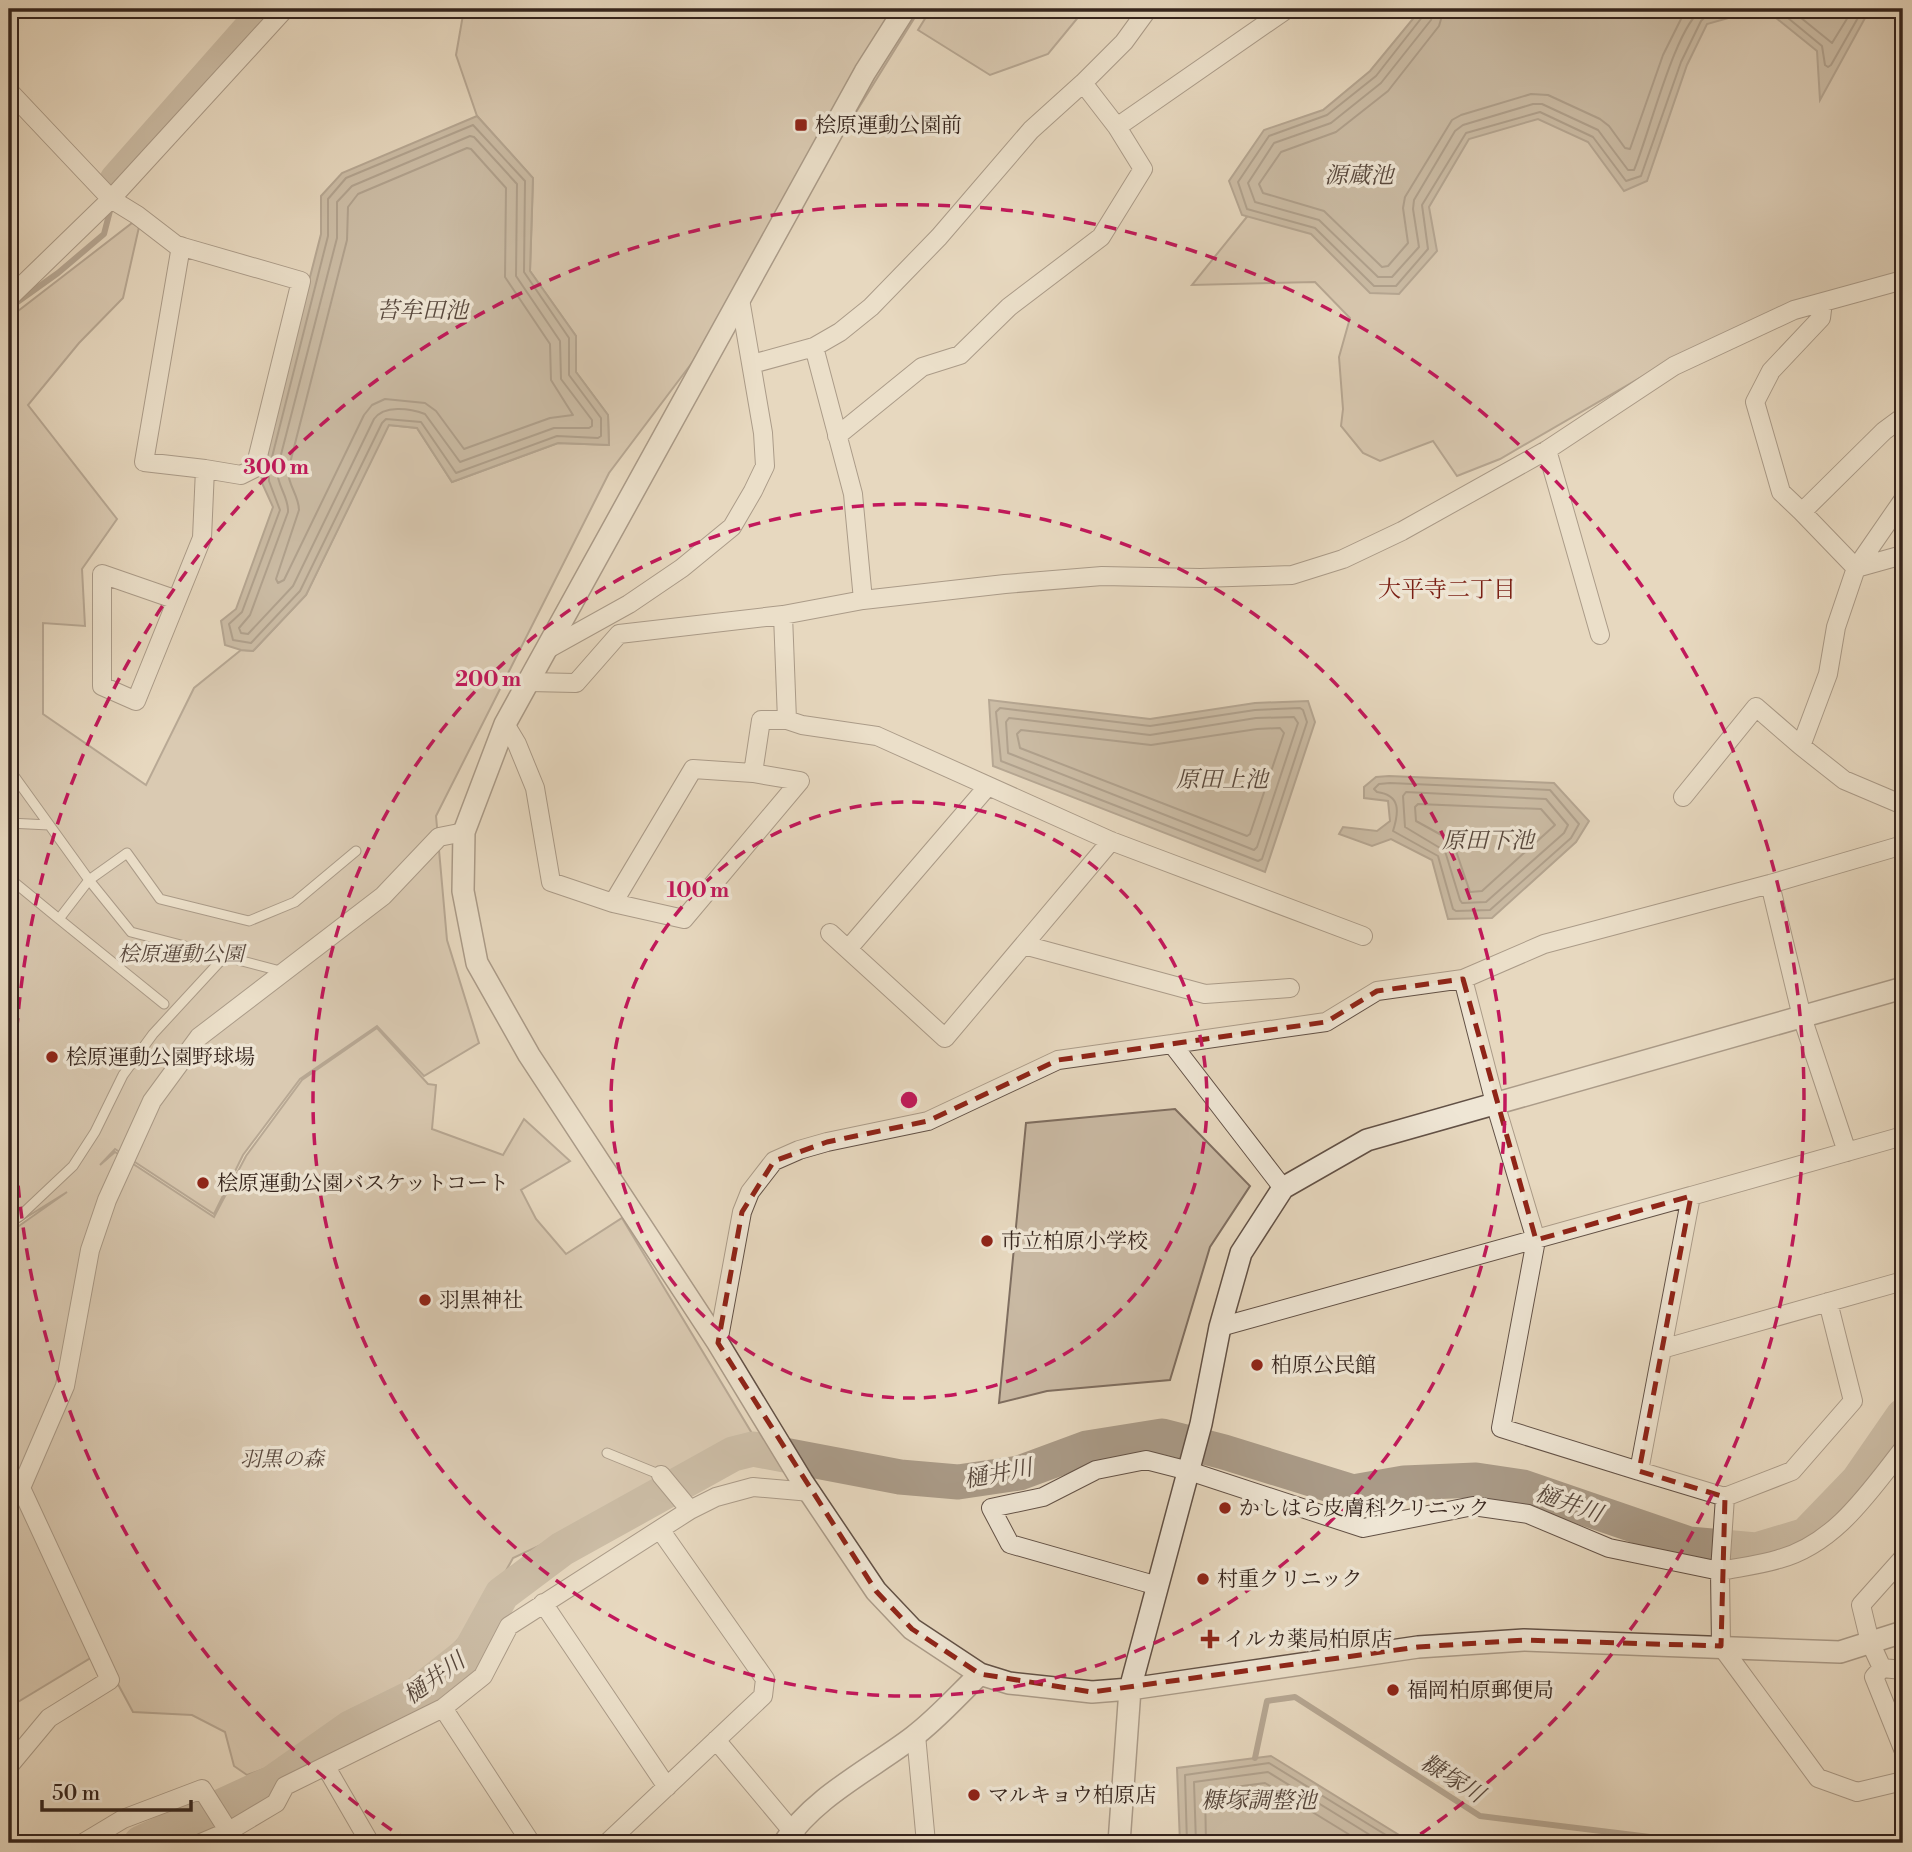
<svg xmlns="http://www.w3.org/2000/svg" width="1912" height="1852" font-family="'Libre Bodoni','Noto Serif JP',serif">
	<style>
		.green { fill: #c9b9a3; stroke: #7f6e60; stroke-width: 2 }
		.water { fill: #aa9b88; stroke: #7b6b5d; stroke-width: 2 }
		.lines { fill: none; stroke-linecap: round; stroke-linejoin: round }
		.shore { stroke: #706052; stroke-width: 2 }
		.stream { stroke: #7b6b5d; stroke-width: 6 }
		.river { stroke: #aa9b88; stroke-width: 35 }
		.service-casing { stroke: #625146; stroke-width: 11 }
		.minor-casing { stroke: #625146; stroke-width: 20 }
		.tertiary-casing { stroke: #625146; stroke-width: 24 }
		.service { stroke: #efe6d5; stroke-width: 9 }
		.minor { stroke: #efe6d5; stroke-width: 18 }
		.tertiary { stroke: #efe6d5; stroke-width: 21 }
		.marked { fill: none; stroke: #8f2418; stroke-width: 5; stroke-dasharray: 14 9; stroke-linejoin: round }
		.ring { fill: none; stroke: #c2185b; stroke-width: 3.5; stroke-dasharray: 12 9 }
		.poi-dot { fill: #8f2418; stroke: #efe6d5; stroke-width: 2.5 }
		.labels { text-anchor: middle; stroke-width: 7; stroke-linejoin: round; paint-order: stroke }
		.poi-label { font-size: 21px; fill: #35241d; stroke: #efe6d5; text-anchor: start }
		.park-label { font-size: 21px; font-style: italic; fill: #5a493e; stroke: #efe6d5 }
		.water-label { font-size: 23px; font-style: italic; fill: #58483d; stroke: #efe6d5 }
		.neighbourhood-label { font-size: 23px; fill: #7a1f14; stroke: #efe6d5 }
		.centre { fill: #c2185b; stroke: #efe6d5; stroke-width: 3.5 }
		.ring-label { font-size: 21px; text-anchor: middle; font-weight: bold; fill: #c2185b; stroke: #efe6d5; stroke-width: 7; stroke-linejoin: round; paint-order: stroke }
	</style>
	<rect width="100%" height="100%" fill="#e7d8bf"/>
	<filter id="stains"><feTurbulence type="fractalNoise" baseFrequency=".00286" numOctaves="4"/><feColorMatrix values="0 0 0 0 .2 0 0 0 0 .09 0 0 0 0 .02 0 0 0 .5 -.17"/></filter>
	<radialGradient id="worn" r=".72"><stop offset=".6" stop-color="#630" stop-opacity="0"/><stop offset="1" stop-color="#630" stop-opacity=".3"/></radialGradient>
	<!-- green -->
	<path class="green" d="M464,9H920L740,299L609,473L436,816L447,940L479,1043L424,1076L377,1026L300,1079L243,1155L214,1214L115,1149L100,1165L115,1152L214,1217L246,1156L302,1080L377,1028L428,1084L436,1085L432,1129L503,1155L524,1119L570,1161L521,1190L536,1219L566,1254L622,1218L756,1440L726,1443L611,1512L513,1558L481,1616L419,1680L350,1710L275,1765L247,1775L234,1766L225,1732L192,1715L133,1712L39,1538L97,1654L13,1705L9,1710V1233L67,1192L9,1228V318L132,223L139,227L123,298L79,343L28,405L117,519L82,569L85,626L43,623V714L146,785L194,688L241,650L253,651L306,595L388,425L417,428L452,482L558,443L609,445L608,415L576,372V336L530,271L533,178L477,116L456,55Z
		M931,9H1085L1048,54L990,75L918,30Z
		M1712,9H1903V271L1671,360L1500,459L1457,476L1433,441L1380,461L1363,453L1341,426L1343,409L1339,357L1350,318L1315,282L1192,285L1254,208L1426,188L1470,123Z
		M1175,1109L1250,1186L1210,1247L1170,1380L1047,1391L999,1403L1026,1123Z"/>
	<!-- water -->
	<path class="water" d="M1421,9H1760L1707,24L1687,65L1647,181L1624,191L1588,142L1538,119L1469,139L1429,207L1437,251L1399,294L1370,293L1311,234L1242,215L1229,181L1264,130L1323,110L1370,71Z
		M1765,9H1870L1820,100L1817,51Z
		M477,116L533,178L530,271L576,336V372L608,415L609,445L558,443L452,482L417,428L389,425L306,595L253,651L241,650L225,645L221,621L236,609L273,507L262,483L261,468L321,234V196L342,173Z
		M989,700L1150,719L1255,703L1308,701L1315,722L1265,872L993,766Z
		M1389,776L1554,783L1589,821L1576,842L1492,918L1448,919L1432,860L1391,839L1372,846L1339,834L1343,827L1377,831L1390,821L1388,801L1364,798V787L1376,777Z
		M1271,1756L1412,1843H1180L1177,1768Z"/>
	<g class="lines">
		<!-- shore -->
		<path class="shore" d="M1425,9L1423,16L1376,76L1327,115L1269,136L1238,182L1247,209L1315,228L1374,286H1396L1428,249L1422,205L1466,133L1540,112L1593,137L1626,181L1641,176L1681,62L1701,21L1705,17L1735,9
			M1433,9L1431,20L1381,83L1331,123L1274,143L1248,183L1255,202L1319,220L1378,277H1392L1419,247L1413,209L1414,200L1455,131L1463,125L1533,104H1542L1598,130L1628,170H1634C1648,138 1676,23 1703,9
			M1444,9L1439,26L1388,91L1336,132L1281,152L1259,184L1263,193L1324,211L1382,267L1388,266L1408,243L1403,208L1405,197L1452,120L1461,115L1531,94L1548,95L1600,119L1609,126L1625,148L1630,149L1663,55L1686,9
			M1777,9L1822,46L1825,65L1828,67L1831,65L1863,9
			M1790,9L1832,43L1853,9
			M473,125L525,181L524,272L569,338V375L601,418V436L598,438L557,436L456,473L421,422L386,419L382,423L300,591L251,643L233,640L229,624L242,612L280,510L269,481V469L328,236V199L346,178Z
			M470,136L474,137L517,184L516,276L560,341L561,379L592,420V426L589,428H554L460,462L425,414C409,408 384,405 374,419L293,586L248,634L241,633L239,628L250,615L288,512C289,497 277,486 277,470L337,238V202L352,186Z
			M467,148L471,149L506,188L505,277L550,344L551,380L573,415L550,418L464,449L436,411L425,403L385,399L372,405L364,415L284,580L278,583L276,579L299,510C299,496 288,485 288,471L347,240L348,207L358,194Z
			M1000,708L1150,726L1255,710L1300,708L1303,710L1307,722L1262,859L1258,861L1001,761L996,712Z
			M1294,717L1298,723L1257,847L1254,850L1008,753L1006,722L1009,718L1150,735L1256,718Z
			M1280,728L1284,733L1250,834L1247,836L1020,748L1017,734L1021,730L1151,745L1257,729Z
			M1390,783L1550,790L1579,824L1571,838L1490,910L1456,911L1453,909L1438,856L1393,831C1399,812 1401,795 1377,792L1374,789L1379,784Z
			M1406,792L1546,799L1568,825L1564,833L1486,902L1462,903L1460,900L1445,851L1405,827L1403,796Z
			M1418,804L1541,809L1555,825L1482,891L1470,892L1454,845L1445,837L1416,821L1415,807Z
			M1187,1843L1185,1775L1269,1763L1399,1843
			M1196,1843L1194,1782L1268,1772L1383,1843
			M1206,1843L1205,1791L1265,1783L1363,1843"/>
		<!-- stream -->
		<path class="stream" d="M9,308L58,273L104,234L111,207
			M1255,1758L1267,1701L1295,1697L1480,1816L1699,1843"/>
		<!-- river -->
		<path class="river" d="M117,180L268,9
			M141,1843L272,1783L350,1728L413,1697L470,1652L502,1594L562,1549L733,1454L753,1449L900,1477L958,1482L1019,1473L1087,1448L1162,1436L1224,1452L1353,1492L1404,1483L1476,1480L1523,1487L1689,1544L1756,1550L1806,1535L1858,1481L1903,1416"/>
		<defs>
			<path id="service" d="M9,769L89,880L131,932L284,972
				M9,823L49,825
				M9,878L59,919
				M164,1004L59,919L89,880L127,853L160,899L249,921L295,902L356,851
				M9,1223L20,1216L73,1166L95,1132L123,1075L153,1034L225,956
				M607,1453L661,1475
				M9,1498L21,1488"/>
			<path id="minor" d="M9,91L111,199L137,215L176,245L301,281L255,468L241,475L205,469L202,538L136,701L102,686V574L177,600
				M1117,127L1287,9
				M181,246L144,462L205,469
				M9,298L111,199L285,9
				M814,347L853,494L863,600
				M752,364L814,347L840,332L871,307L939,237L1031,130L1083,83L1124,42L1148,9
				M837,436L922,367L960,355L1009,307L1101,237L1143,169L1117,127L1083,83
				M1547,450L1600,635
				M1802,512L1781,492L1755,402L1771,371L1821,318L1823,302
				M1856,568L1903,500
				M1856,568L1899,556L1903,557
				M783,615L787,720L802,725L877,736L1111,841L1363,936
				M548,649L629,604L682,568L732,527L753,491L765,466L763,433L740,299
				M528,682L576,683L619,634L783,615L863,600L1005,584L1102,576L1200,578L1292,575L1343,559L1402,531L1547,450L1674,366L1794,310L1903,280
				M505,724L517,744L535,788L551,882L613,903L693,769L753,773L761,720H787
				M1801,746L1844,780L1903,805
				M1683,797L1756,707L1801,746L1828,674L1836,627L1856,568L1802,512L1884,431L1903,417
				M1770,884L1802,1017L1847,1152
				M613,903L684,919L800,781L753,773
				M830,933L945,1038L1111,841
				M1024,945L1205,994L1290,988
				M848,949L988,786
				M1463,979L1495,1103L1536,1240L1501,1428L1639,1471
				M1172,1044L1326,1022L1377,991L1463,979L1544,944L1770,884L1903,845
				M1828,1302L1853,1401L1792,1471L1725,1497L1639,1471L1662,1349L1903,1281
				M1220,1327L1691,1196
				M718,1343L742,1212L750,1192L774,1161L799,1150L827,1142L928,1121L1058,1060L1172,1044L1283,1188
				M1662,1349L1691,1196L1903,1136
				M661,1475L690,1510
				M1725,1497L1720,1571C1740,1567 1760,1565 1779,1559C1835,1544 1869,1492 1903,1449
				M1903,1558L1861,1605L1870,1642L1882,1668L1903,1670
				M1158,1586L1010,1544L991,1508L1043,1497L1096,1470L1146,1460L1189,1471L1363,1528L1473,1506L1528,1514L1609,1548L1720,1571L1721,1646L1818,1778L1857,1792L1903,1781
				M543,1603L667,1787
				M1882,1668L1874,1677L1903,1749
				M443,1708L531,1843
				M916,1735L926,1843
				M716,1740L792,1831L800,1843
				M9,1766L49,1718L110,1680L21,1488L65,1386L90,1250L107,1200L152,1101L199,1037L383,896L439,837L464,832
				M326,1767L370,1843
				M83,1843L123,1819L202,1789L236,1843
				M201,1843L229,1831L276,1803L285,1786L443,1708L483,1676L509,1626L690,1510L716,1497L753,1487L811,1492
				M607,1843L763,1696L765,1679L661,1531"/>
			<path id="tertiary" d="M905,9L865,72L505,724L464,832L463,891L477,963L529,1055L718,1343L802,1481L876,1591L912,1629L980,1674L1009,1683L1092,1692L1130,1689L1418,1647L1524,1640L1840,1652L1903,1632
				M784,1843C812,1798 871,1769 913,1737C937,1719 958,1695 980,1674
				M1119,1843L1130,1689L1201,1424L1220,1327L1241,1253L1283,1188L1367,1140L1903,988"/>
		</defs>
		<!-- service casing -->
		<use href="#service" class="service-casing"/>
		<!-- minor casing -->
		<use href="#minor" class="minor-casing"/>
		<!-- tertiary casing -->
		<use href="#tertiary" class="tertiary-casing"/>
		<!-- service -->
		<use href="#service" class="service"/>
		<!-- minor -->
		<use href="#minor" class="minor"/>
		<!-- tertiary -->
		<use href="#tertiary" class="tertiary"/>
	</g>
	<!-- marked area -->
	<path d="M0 0H1912V1852H0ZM1463,979L1536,1240L1691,1196L1639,1471L1725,1497L1721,1646L1524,1640L1418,1647L1092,1692L980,1674L912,1629L876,1591L718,1343L742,1212L774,1161L827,1142L928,1121L1058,1060L1326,1022L1377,991Z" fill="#e7d8bf" fill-opacity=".55" fill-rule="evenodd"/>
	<path class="marked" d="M1463,979L1536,1240L1691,1196L1639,1471L1725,1497L1721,1646L1524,1640L1418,1647L1092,1692L980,1674L912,1629L876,1591L718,1343L742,1212L774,1161L827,1142L928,1121L1058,1060L1326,1022L1377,991Z"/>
	<!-- distance rings -->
	<g class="ring">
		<circle cx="909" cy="1100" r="298"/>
		<circle cx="909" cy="1100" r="596"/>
		<path d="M409 1842A895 895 0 1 1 1409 1842"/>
	</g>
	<!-- markers -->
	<g class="poi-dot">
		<rect x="794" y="118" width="14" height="14" rx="3.5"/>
		<circle cx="52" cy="1057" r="7"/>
		<circle cx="203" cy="1183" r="7"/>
		<circle cx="987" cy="1241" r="7"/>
		<circle cx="425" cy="1300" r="7"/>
		<circle cx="1257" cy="1365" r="7"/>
		<circle cx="1225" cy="1508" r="7"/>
		<circle cx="1203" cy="1579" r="7"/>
		<path d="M1206.5 1628.5h7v7h7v7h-7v7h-7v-7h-7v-7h7z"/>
		<circle cx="1393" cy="1690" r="7"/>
		<circle cx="974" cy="1795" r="7"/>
	</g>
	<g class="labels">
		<!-- poi labels -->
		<g class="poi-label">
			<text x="815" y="132">桧原運動公園前</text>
			<text x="66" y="1064">桧原運動公園野球場</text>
			<text x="217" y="1190">桧原運動公園バスケットコート</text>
			<text x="1001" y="1248">市立柏原小学校</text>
			<text x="439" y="1307">羽黒神社</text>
			<text x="1271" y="1372">柏原公民館</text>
			<text x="1239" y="1515">かしはら皮膚科クリニック</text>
			<text x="1217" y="1586">村重クリニック</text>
			<text x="1224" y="1646">イルカ薬局柏原店</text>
			<text x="1407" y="1697">福岡柏原郵便局</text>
			<text x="988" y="1802">マルキョウ柏原店</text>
		</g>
		<!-- park labels -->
		<g class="park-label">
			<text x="181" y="961">桧原運動公園</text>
			<text x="282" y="1466">羽黒の森</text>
		</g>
		<!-- water labels -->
		<g class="water-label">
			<text x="1359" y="183">源蔵池</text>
			<text x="422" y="318">苔牟田池</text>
			<text x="1222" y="787">原田上池</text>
			<text x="1488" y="848">原田下池</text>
			<text transform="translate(998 1473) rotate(-11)" y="8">樋井川</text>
			<text transform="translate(1569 1503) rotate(19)" y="8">樋井川</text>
			<text transform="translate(434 1678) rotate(-36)" y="8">樋井川</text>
			<text transform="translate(1453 1778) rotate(32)" y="8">糠塚川</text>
			<text x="1259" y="1808">糠塚調整池</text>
		</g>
		<!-- neighbourhood labels -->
		<g class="neighbourhood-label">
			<text x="1447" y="597">大平寺二丁目</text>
		</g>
	</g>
	<circle cx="909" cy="1100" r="10" class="centre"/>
	<g class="ring-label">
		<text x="276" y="474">300 m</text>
		<text x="488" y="686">200 m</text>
		<text x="698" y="897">100 m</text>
	</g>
	<!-- margin -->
	<rect width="1912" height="1852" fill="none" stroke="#e7d8bf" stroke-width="35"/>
	<rect x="10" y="10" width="1891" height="1831" fill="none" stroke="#35241d" stroke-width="3.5"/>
	<rect x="18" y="18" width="1877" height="1817" fill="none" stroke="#35241d" stroke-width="2"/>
	<!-- scale -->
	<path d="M42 1800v10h149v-10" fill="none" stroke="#35241d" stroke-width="3.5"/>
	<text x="52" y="1800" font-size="21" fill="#35241d" stroke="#efe6d5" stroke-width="5" paint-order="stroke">50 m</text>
	<rect width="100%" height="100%" filter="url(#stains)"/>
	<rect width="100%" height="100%" fill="url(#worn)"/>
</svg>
